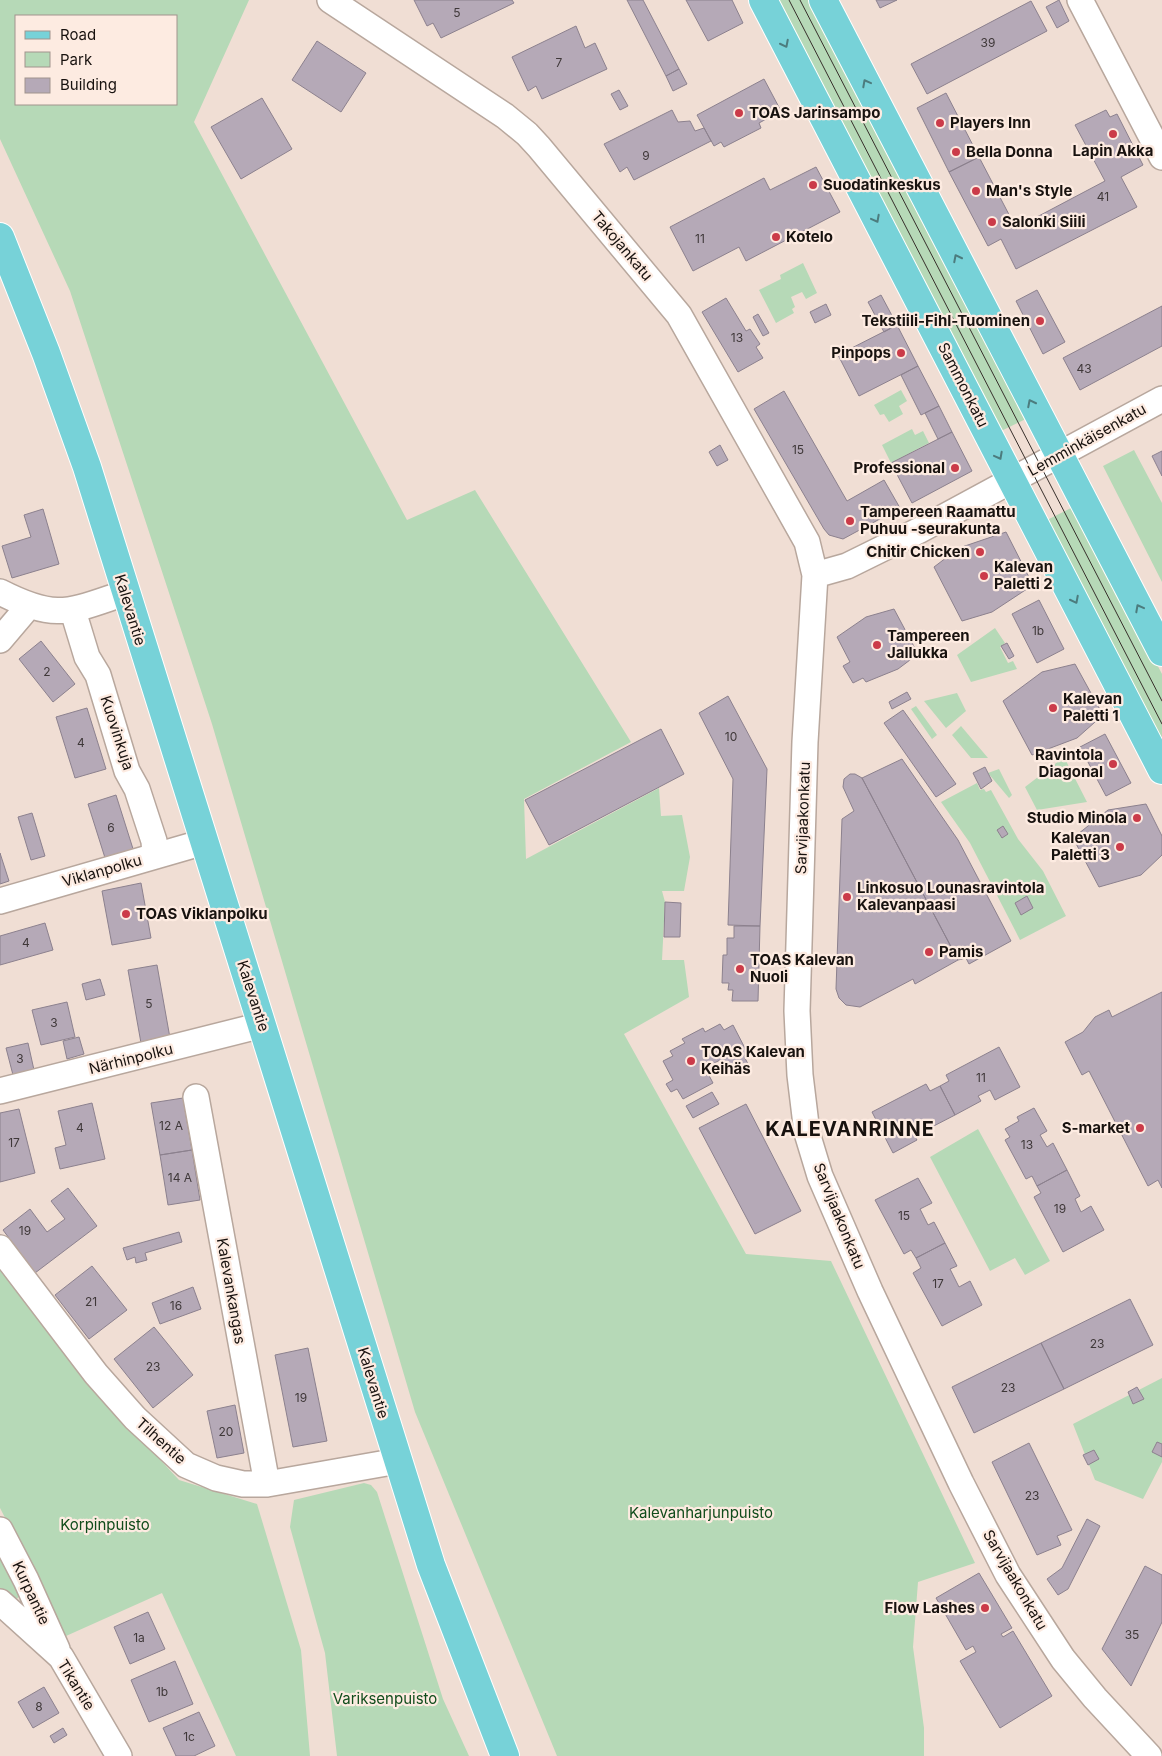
<svg xmlns="http://www.w3.org/2000/svg" width="1162" height="1756" font-family="Inter,sans-serif">
	<style>
		.green { fill: #b6d9b7; fill-rule: evenodd }
		.building { fill: #b5a9b7; stroke: #8c818e }
		.lines { fill: none; stroke-linecap: round; stroke-linejoin: round }
		.minor-casing { stroke: #b8a79d; stroke-width: 28 }
		.major-casing { stroke: #fff; stroke-width: 30 }
		.minor { stroke: #fff; stroke-width: 25 }
		.major { stroke: #77d2d8; stroke-width: 28 }
		.tram { stroke: #372f2b; stroke-width: 1 }
		.oneway { stroke: #4c7c7e }
		.poi-dot { fill: #cb3b49; stroke: #fdebe1; stroke-width: 2 }
		.labels { text-anchor: middle; stroke-width: 4.5; stroke-linejoin: round; paint-order: stroke }
		.number-label { font-size: 12px; fill: #3f3839 }
		.poi-label { font-size: 15px; font-weight: bold; fill: #18120f; stroke: #fdebe1; text-anchor: start }
		.street-label { font-size: 15px; fill: #18120f; stroke: #fdebe1 }
		.park-label { font-size: 15px; fill: #104c1b; stroke: #fdebe1 }
		.district-label { font-size: 20px; font-weight: bold; letter-spacing: 1px; fill: #18120f; stroke: #fdebe1 }
	</style>
	<rect width="100%" height="100%" fill="#f0ded4"/>
	<!-- green -->
	<path class="green" d="M0,0H249L194,122L407,520L475,490L631,742L524,799L526,859L659,788L661,816L682,815L690,857L684,891H662L665,902L662,960H684L689,997L624,1034L746,1254L831,1261L975,1563L918,1582L913,1647L924,1728V1756H557L415,1412L212,724L70,291L0,139ZM16,16H176V104H16Z
		M771,0H815L1030,417L999,432Z
		M803,263L817,293L806,299L802,292L791,297L795,307L792,309L794,313L776,323L759,290L781,279L780,275Z
		M901,390L907,401L899,406L903,414L889,422L884,414L880,415L874,405Z
		M912,429L915,435L923,431L929,443L891,463L882,445Z
		M1134,450L1162,503V582L1103,466Z
		M1075,506L1162,674V756L1043,522Z
		M995,628L1005,643L1000,647L1008,663L1013,661L1017,669L971,682L957,655Z
		M957,693L966,711L946,728L924,701Z
		M916,706L937,735L932,739L911,709Z
		M961,726L988,758H971L952,735Z
		M1064,757L1087,802L1037,810L1025,787Z
		M999,769L1012,795L1009,798L988,773Z
		M977,783L980,790L984,789L986,792L991,790L1018,839L1043,871L1066,916L1020,940L970,843L941,802Z
		M978,1129L1050,1261L1025,1275L1015,1258L990,1271L930,1157Z
		M0,1269L80,1373L179,1480L257,1504L301,1650L310,1756H236L162,1593L66,1636L0,1508Z
		M1162,1378V1462L1143,1499L1095,1480L1073,1424Z
		M364,1483L371,1485L377,1492L443,1699L469,1756H337L325,1653L290,1527L294,1500Z
		M0,1543L20,1595L16,1600L10,1599L0,1588Z"/>
	<!-- building -->
	<path class="building" d="M414,0H512L514,3L441,38L433,23L427,26Z
		M627,0H643L679,69L666,76Z
		M686,0H732L743,23L708,41Z
		M876,0H897L880,8Z
		M1059,0L1069,21L1057,28L1046,7Z
		M1031,1L1047,31L927,94L911,64Z
		M576,26L585,48L595,43L607,69L542,99L536,86L528,91L512,57Z
		M317,41L366,73L341,112L292,80Z
		M679,69L687,84L673,91L666,76Z
		M764,79L781,111L759,123L761,128L724,147L721,142L714,146L697,115Z
		M619,90L628,106L620,110L611,94Z
		M946,93L979,157L949,172L917,108Z
		M262,98L292,149L241,179L211,127Z
		M672,110L678,122L690,121L695,131L704,128L711,141L634,180L627,167L620,172L604,144Z
		M1106,110L1110,117L1117,114L1143,165L1121,177L1137,207L1016,269L1001,239L988,246L949,172L979,157L1016,228L1105,181L1075,125Z
		M816,167L840,212L746,261L739,247L693,271L670,227L764,178L770,190Z
		M1037,290L1065,342L1043,354L1016,301Z
		M881,295L897,325L884,332L868,302Z
		M726,298L746,331L750,329L760,344L756,347L763,358L738,372L702,312Z
		M826,304L831,315L815,323L810,312Z
		M1162,306V346L1080,390L1063,358Z
		M758,314L769,333L763,336L753,317Z
		M897,325L918,366L859,396L838,355Z
		M918,366L939,406L921,415L901,375Z
		M784,391L847,501L884,480L900,508L843,539L829,535L824,529L754,409Z
		M939,406L952,432L938,439L925,413Z
		M952,432L972,471L912,503L891,463Z
		M720,445L728,460L717,466L709,452Z
		M1162,451V476L1152,456Z
		M43,509L59,564L12,578L2,546L31,537L24,515Z
		M1006,532L1033,585L992,612L962,621L934,567L959,548Z
		M1039,600L1064,649L1037,663L1012,614Z
		M894,609L918,654L898,669L866,682L863,678L853,683L843,666L850,662L837,637L866,617Z
		M41,641L75,684L53,702L19,659Z
		M1007,643L1014,656L1009,659L1001,646Z
		M1075,664L1103,715L1077,738L1032,755L1003,701L1042,672Z
		M907,692L911,699L892,709L889,702Z
		M728,696L767,769L760,926L728,925L733,779L699,713Z
		M87,708L106,769L75,778L56,717Z
		M903,710L956,784L936,797L884,723Z
		M661,729L684,774L549,845L525,800Z
		M1105,734L1131,783L1106,796L1080,747Z
		M902,759L958,840L1011,941L969,964L966,958L958,960L862,778Z
		M985,767L992,781L981,789L973,773Z
		M850,774H855L862,778L958,960L915,984L913,979L860,1007L846,1005L839,998L836,989L842,819L854,811L843,787L844,779Z
		M116,795L134,852L106,861L88,804Z
		M1146,804L1162,836V855L1141,875L1099,887L1073,838L1108,810Z
		M32,813L45,856L31,860L18,817Z
		M1003,826L1008,834L1002,838L997,830Z
		M0,853L9,881L0,884Z
		M141,883L151,938L112,945L102,891Z
		M1027,896L1033,908L1021,915L1015,903Z
		M665,902L681,903L680,937H664Z
		M45,923L53,950L0,965V936Z
		M734,926H760L758,1001H732L733,990H728L729,983H722L723,955H727V938H734Z
		M157,965L170,1038L141,1043L128,970Z
		M100,979L105,995L86,1000L82,984Z
		M1162,992V1188L1158,1180L1148,1186L1089,1071L1082,1075L1065,1042L1083,1032L1095,1017L1109,1010L1112,1017Z
		M67,1002L75,1037L41,1045L32,1010Z
		M720,1024L724,1030L733,1025L748,1054L744,1056L748,1064L727,1075L720,1060L705,1068L713,1083L683,1099L677,1089L671,1092L666,1084L673,1080L663,1061L673,1056L670,1051L685,1043L682,1039L703,1028L705,1032Z
		M79,1037L84,1054L67,1059L63,1041Z
		M28,1043L34,1070L13,1075L6,1048Z
		M999,1047L1020,1087L995,1100L990,1090L978,1096L981,1101L955,1115L940,1086L949,1081L946,1075Z
		M926,1084L930,1091L940,1086L955,1115L926,1130L924,1125L912,1131L917,1140L893,1153L872,1112Z
		M712,1092L719,1104L693,1118L686,1106Z
		M183,1098L192,1150L160,1155L151,1103Z
		M92,1103L105,1159L60,1169L55,1148L66,1145L58,1111Z
		M746,1104L801,1211L755,1234L699,1128Z
		M1034,1108L1047,1131L1040,1135L1047,1147L1053,1143L1067,1170L1037,1186L1032,1176L1026,1179L1005,1140L1010,1137L1005,1129L1019,1121L1017,1117Z
		M19,1109L35,1173L0,1182V1113Z
		M192,1150L200,1200L168,1205L160,1155Z
		M1067,1170L1080,1196L1075,1199L1081,1212L1091,1206L1104,1230L1063,1252L1034,1197L1041,1193L1037,1186Z
		M918,1178L932,1203L920,1209L928,1225L934,1222L945,1243L916,1258L911,1250L904,1254L875,1200Z
		M68,1188L97,1226L35,1273L3,1230L30,1209L47,1232L65,1219L51,1201Z
		M179,1232L182,1242L145,1253L147,1260L136,1263L135,1257L127,1260L123,1248Z
		M945,1243L957,1266L950,1269L959,1287L970,1281L982,1305L942,1326L913,1273L921,1268L916,1258Z
		M92,1266L127,1310L89,1339L55,1295Z
		M193,1287L201,1309L160,1324L152,1303Z
		M1130,1299L1153,1345L1064,1389L1041,1343Z
		M154,1327L193,1375L153,1408L114,1359Z
		M1041,1343L1064,1389L974,1433L952,1387Z
		M308,1348L327,1441L293,1447L275,1355Z
		M1137,1387L1144,1399L1133,1404L1128,1392Z
		M235,1405L244,1453L217,1458L207,1411Z
		M1157,1442L1162,1444V1457L1152,1452Z
		M1029,1443L1072,1530L1057,1536L1061,1545L1037,1555L992,1462Z
		M1094,1450L1099,1459L1088,1465L1083,1455Z
		M1087,1519L1100,1526L1068,1589L1058,1595L1047,1579L1062,1568Z
		M1145,1566L1162,1575V1622L1131,1686L1102,1649Z
		M979,1573L1012,1628L1001,1634L1003,1637L1013,1631L1052,1696L1000,1728L960,1661L976,1652L973,1646L966,1650L936,1598Z
		M148,1612L165,1649L130,1664L114,1627Z
		M175,1661L193,1704L149,1722L131,1680Z
		M44,1687L59,1713L33,1728L18,1702Z
		M199,1712L215,1746L194,1756H176L163,1728Z
		M63,1728L67,1735L54,1743L50,1736Z"/>
	<g class="lines">
		<defs>
			<path id="minor" d="M330,0L505,116L527,134L539,147L679,315L807,542L815,575L805,742L797,1011L800,1075L807,1133L820,1176L870,1291L961,1483L1008,1575L1063,1659L1095,1698L1149,1756
				M1080,0L1162,157
				M815,575L847,566L920,530L1162,399
				M0,592C57,621 68,612 125,593
				M73,611L87,657L98,675L127,771L137,789L154,841L155,856
				M0,640L28,607
				M0,901L204,842
				M0,1091L262,1025
				M196,1097L267,1484
				M0,1248L96,1374L135,1418L186,1465L216,1478L243,1484H267L398,1461
				M0,1530L26,1580L57,1649
				M0,1602L61,1657L119,1756"/>
			<path id="major" d="M763,0L1162,770
				M823,0L1162,652
				M0,237L46,353L87,467L431,1565L505,1756"/>
		</defs>
		<!-- minor casing -->
		<use href="#minor" class="minor-casing"/>
		<!-- major casing -->
		<use href="#major" class="major-casing"/>
		<!-- minor -->
		<use href="#minor" class="minor"/>
		<!-- major -->
		<use href="#major" class="major"/>
		<!-- tram -->
		<path class="tram" d="M789,0L1162,724
			M800,0L1162,701"/>
	</g>
	<!-- one-way arrows -->
	<defs><path id="oneway-chevron" d="M-2-3.5L2.5 0L-2 3.5" fill="none" stroke-width="1.6" stroke-linecap="round" stroke-linejoin="round" transform="scale(1.25)"/></defs>
	<g class="oneway">
		<use href="#oneway-chevron" transform="translate(785 44) rotate(63)"/>
		<use href="#oneway-chevron" transform="translate(866 83) rotate(-118)"/>
		<use href="#oneway-chevron" transform="translate(876 219) rotate(62)"/>
		<use href="#oneway-chevron" transform="translate(957 258) rotate(-117)"/>
		<use href="#oneway-chevron" transform="translate(1031 403) rotate(-117)"/>
		<use href="#oneway-chevron" transform="translate(999 456) rotate(62)"/>
		<use href="#oneway-chevron" transform="translate(1075 600) rotate(63)"/>
		<use href="#oneway-chevron" transform="translate(1139 608) rotate(-118)"/>
	</g>
	<!-- markers -->
	<g class="poi-dot">
		<circle cx="739" cy="113" r="5"/>
		<circle cx="940" cy="123" r="5"/>
		<circle cx="1113" cy="134" r="5"/>
		<circle cx="956" cy="152" r="5"/>
		<circle cx="813" cy="185" r="5"/>
		<circle cx="976" cy="191" r="5"/>
		<circle cx="992" cy="222" r="5"/>
		<circle cx="776" cy="237" r="5"/>
		<circle cx="1040" cy="321" r="5"/>
		<circle cx="901" cy="353" r="5"/>
		<circle cx="955" cy="468" r="5"/>
		<circle cx="850" cy="521" r="5"/>
		<circle cx="980" cy="552" r="5"/>
		<circle cx="984" cy="576" r="5"/>
		<circle cx="877" cy="645" r="5"/>
		<circle cx="1053" cy="708" r="5"/>
		<circle cx="1113" cy="764" r="5"/>
		<circle cx="1137" cy="818" r="5"/>
		<circle cx="1120" cy="847" r="5"/>
		<circle cx="847" cy="897" r="5"/>
		<circle cx="126" cy="914" r="5"/>
		<circle cx="929" cy="952" r="5"/>
		<circle cx="740" cy="969" r="5"/>
		<circle cx="691" cy="1061" r="5"/>
		<circle cx="1140" cy="1128" r="5"/>
		<circle cx="985" cy="1608" r="5"/>
	</g>
	<g class="labels">
		<!-- number labels -->
		<g class="number-label">
			<text x="457" y="17">5</text>
			<text x="988" y="47">39</text>
			<text x="559" y="67">7</text>
			<text x="646" y="160">9</text>
			<text x="1103" y="201">41</text>
			<text x="700" y="243">11</text>
			<text x="737" y="342">13</text>
			<text x="1084" y="373">43</text>
			<text x="798" y="454">15</text>
			<text x="1038" y="635">1b</text>
			<text x="47" y="676">2</text>
			<text x="731" y="741">10</text>
			<text x="81" y="747">4</text>
			<text x="111" y="832">6</text>
			<text x="26" y="947">4</text>
			<text x="149" y="1008">5</text>
			<text x="54" y="1027">3</text>
			<text x="20" y="1063">3</text>
			<text x="981" y="1082">11</text>
			<text x="171" y="1130">12 A</text>
			<text x="80" y="1132">4</text>
			<text x="14" y="1147">17</text>
			<text x="1027" y="1149">13</text>
			<text x="180" y="1182">14 A</text>
			<text x="1060" y="1213">19</text>
			<text x="904" y="1220">15</text>
			<text x="25" y="1235">19</text>
			<text x="938" y="1288">17</text>
			<text x="91" y="1306">21</text>
			<text x="176" y="1310">16</text>
			<text x="1097" y="1348">23</text>
			<text x="153" y="1371">23</text>
			<text x="1008" y="1392">23</text>
			<text x="301" y="1402">19</text>
			<text x="226" y="1436">20</text>
			<text x="1032" y="1500">23</text>
			<text x="1132" y="1639">35</text>
			<text x="139" y="1642">1a</text>
			<text x="162" y="1696">1b</text>
			<text x="39" y="1711">8</text>
			<text x="189" y="1741">1c</text>
		</g>
		<!-- poi labels -->
		<g class="poi-label">
			<text x="749" y="118">TOAS Jarinsampo</text>
			<text x="950" y="128">Players Inn</text>
			<text x="1113" y="156" text-anchor="middle">Lapin Akka</text>
			<text x="966" y="157">Bella Donna</text>
			<text x="823" y="190">Suodatinkeskus</text>
			<text x="986" y="196">Man's Style</text>
			<text x="1002" y="227">Salonki Siili</text>
			<text x="786" y="242">Kotelo</text>
			<text x="1030" y="326" text-anchor="end">Tekstiili-Fihl-Tuominen</text>
			<text x="891" y="358" text-anchor="end">Pinpops</text>
			<text x="945" y="473" text-anchor="end">Professional</text>
			<text x="860" y="517">Tampereen Raamattu<tspan x="860" dy="17">Puhuu -seurakunta</tspan></text>
			<text x="970" y="557" text-anchor="end">Chitir Chicken</text>
			<text x="994" y="572">Kalevan<tspan x="994" dy="17">Paletti 2</tspan></text>
			<text x="887" y="641">Tampereen<tspan x="887" dy="17">Jallukka</tspan></text>
			<text x="1063" y="704">Kalevan<tspan x="1063" dy="17">Paletti 1</tspan></text>
			<text x="1103" y="760" text-anchor="end">Ravintola<tspan x="1103" dy="17">Diagonal</tspan></text>
			<text x="1127" y="823" text-anchor="end">Studio Minola</text>
			<text x="1110" y="843" text-anchor="end">Kalevan<tspan x="1110" dy="17">Paletti 3</tspan></text>
			<text x="857" y="893">Linkosuo Lounasravintola<tspan x="857" dy="17">Kalevanpaasi</tspan></text>
			<text x="136" y="919">TOAS Viklanpolku</text>
			<text x="939" y="957">Pamis</text>
			<text x="750" y="965">TOAS Kalevan<tspan x="750" dy="17">Nuoli</tspan></text>
			<text x="701" y="1057">TOAS Kalevan<tspan x="701" dy="17">Keihäs</tspan></text>
			<text x="1130" y="1133" text-anchor="end">S-market</text>
			<text x="975" y="1613" text-anchor="end">Flow Lashes</text>
		</g>
		<!-- street labels -->
		<g class="street-label">
			<text transform="translate(622 246) rotate(50)" y="5">Takojankatu</text>
			<text transform="translate(963 385) rotate(63)" y="5">Sammonkatu</text>
			<text transform="translate(1087 440) rotate(-29)" y="5">Lemminkäisenkatu</text>
			<text transform="translate(130 610) rotate(73)" y="5">Kalevantie</text>
			<text transform="translate(117 733) rotate(72)" y="5">Kuovinkuja</text>
			<text transform="translate(803 818) rotate(-88)" y="5">Sarvijaakonkatu</text>
			<text transform="translate(102 871) rotate(-16)" y="5">Viklanpolku</text>
			<text transform="translate(253 996) rotate(72)" y="5">Kalevantie</text>
			<text transform="translate(131 1059) rotate(-14)" y="5">Närhinpolku</text>
			<text transform="translate(839 1216) rotate(68)" y="5">Sarvijaakonkatu</text>
			<text transform="translate(231 1291) rotate(80)" y="5">Kalevankangas</text>
			<text transform="translate(373 1383) rotate(73)" y="5">Kalevantie</text>
			<text transform="translate(161 1441) rotate(42)" y="5">Tilhentie</text>
			<text transform="translate(1015 1580) rotate(60)" y="5">Sarvijaakonkatu</text>
			<text transform="translate(31 1593) rotate(65)" y="5">Kurpantie</text>
			<text transform="translate(76 1685) rotate(58)" y="5">Tikantie</text>
		</g>
		<!-- park labels -->
		<g class="park-label">
			<text x="701" y="1518">Kalevanharjunpuisto</text>
			<text x="105" y="1530">Korpinpuisto</text>
			<text x="385" y="1704">Variksenpuisto</text>
		</g>
		<!-- district labels -->
		<g class="district-label">
			<text x="850" y="1136">KALEVANRINNE</text>
		</g>
	</g>
	<!-- legend -->
	<rect x="15" y="15" width="162" height="90" fill="#fdebe1" stroke="#a1948d"/>
	<rect x="25" y="31" width="25" height="8" fill="#77d2d8" stroke="#a1948d"/>
	<text x="60" y="40" font-size="15" fill="#18120f">Road</text>
	<rect x="25" y="52" width="25" height="15" fill="#b6d9b7" stroke="#a1948d"/>
	<text x="60" y="65" font-size="15" fill="#18120f">Park</text>
	<rect x="25" y="78" width="25" height="15" fill="#b5a9b7" stroke="#a1948d"/>
	<text x="60" y="90" font-size="15" fill="#18120f">Building</text>
</svg>
